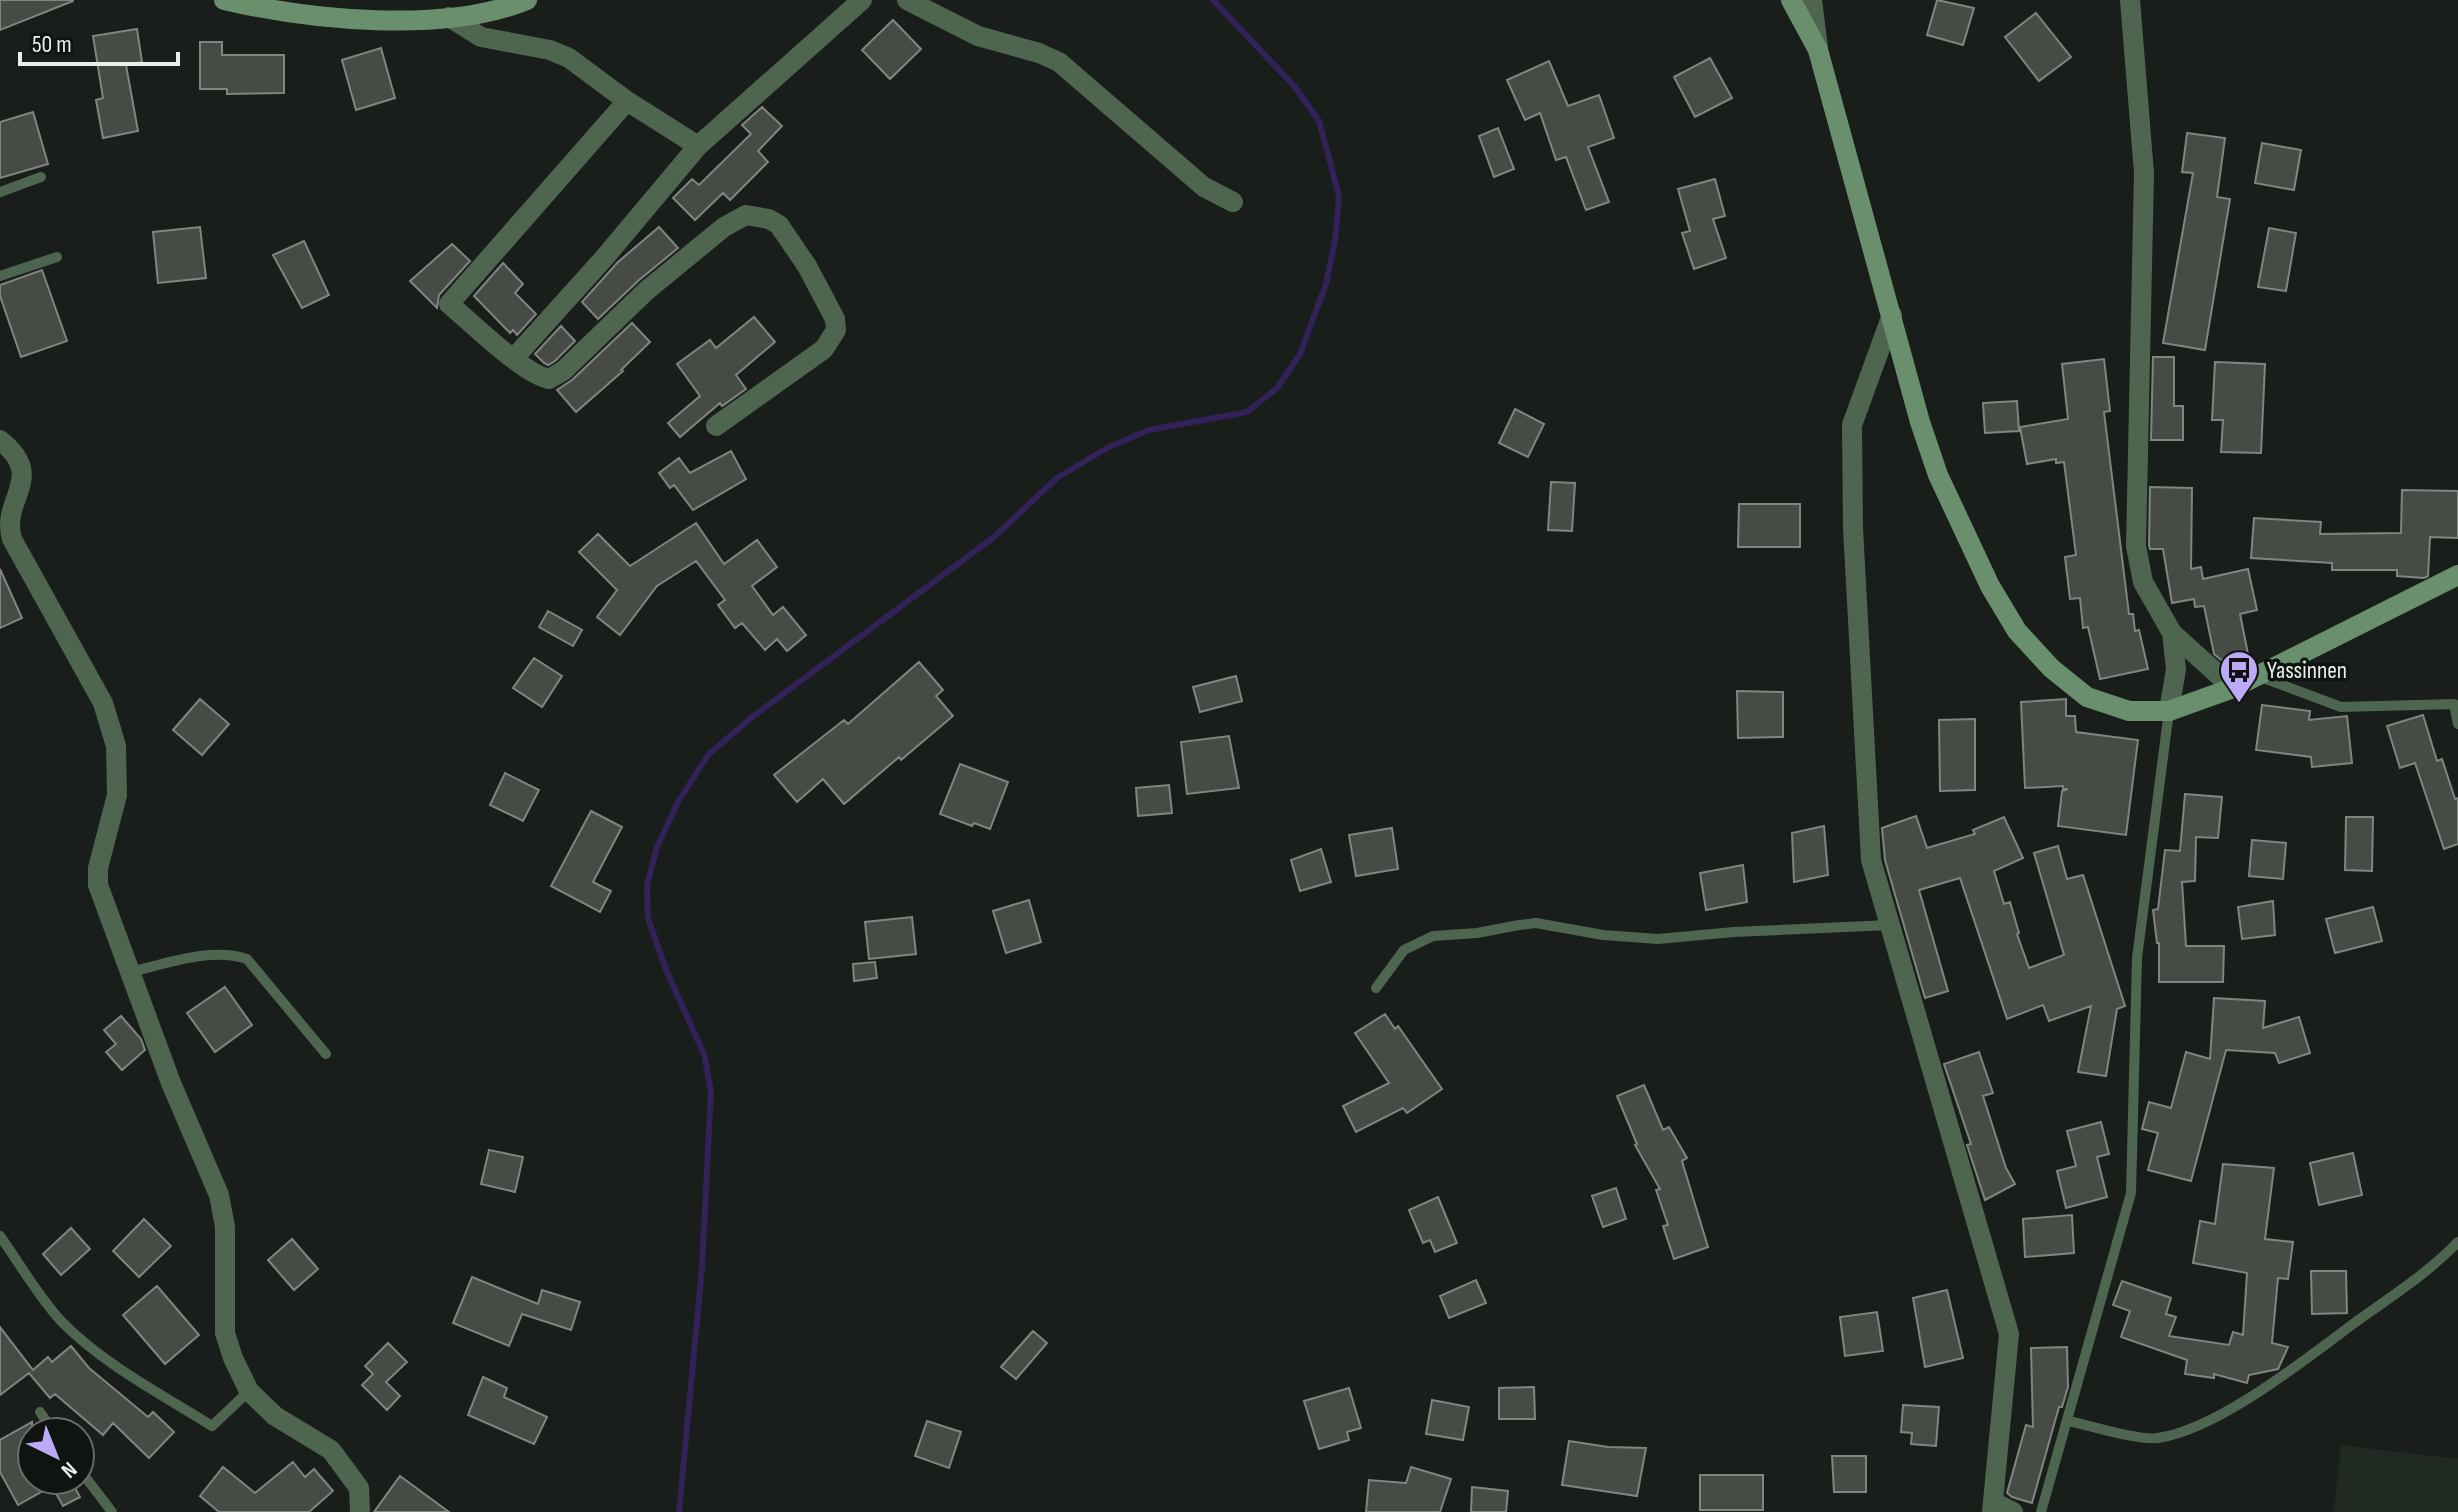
<svg xmlns="http://www.w3.org/2000/svg" width="2458" height="1512" font-family="'Sofia Sans Condensed',sans-serif">
	<style>
		.built { fill: #212a22 }
		.lines { fill: none; stroke-linecap: round; stroke-linejoin: round }
		.stream { stroke: #332159; stroke-width: 6 }
		.building { fill: #464b46; stroke: #808580; stroke-width: 2 }
		.lane { stroke: #4e6550; stroke-width: 10 }
		.street { stroke: #4e6550; stroke-width: 20 }
		.secondary { stroke: #698f6d; stroke-width: 20 }
		.labels { text-anchor: middle; stroke-width: 7; stroke-linejoin: round; paint-order: stroke }
		.poi-label { font-size: 24px; fill: #ebeeeb; stroke: #101411; text-anchor: start }
	</style>
	<rect width="100%" height="100%" fill="#191e1a"/>
	<!-- built -->
	<path class="built" d="M2341,1445L2458,1459V1512H2334Z"/>
	<g class="lines">
		<!-- stream -->
		<path class="stream" d="M679,1512L702,1268L711,1091L704,1054L666,970L648,918L647,885L657,847L678,802L708,755L751,718L994,537L1057,478L1107,448L1149,430L1247,412L1277,388L1300,354L1326,284L1335,240L1339,197L1328,154L1319,121L1295,87L1213,0"/>
	</g>
	<!-- building -->
	<path class="building" d="M0,0H73V1L0,30Z
		M1937,0L1974,8L1963,45L1927,35Z
		M2036,13L2071,57L2039,81L2005,37Z
		M893,20L921,49L890,79L862,50Z
		M137,29L142,62L126,65L138,131L103,138L96,100L103,98L93,36Z
		M200,42H222V55H284V93L227,94V89H200Z
		M381,48L395,98L356,110L342,60Z
		M1710,58L1732,98L1695,117L1674,77Z
		M1549,61L1568,106L1599,95L1614,138L1588,147L1609,202L1586,210L1566,157L1556,160L1540,113L1525,120L1507,80Z
		M762,107L782,126L758,151L768,162L730,200L723,193L695,220L673,198L692,179L699,185L751,134L742,125Z
		M33,112L48,164L0,178V122Z
		M1498,128L1514,169L1494,177L1479,136Z
		M2187,133L2225,138L2217,197L2230,199L2205,350L2163,343L2193,173L2182,172Z
		M2262,143L2301,150L2294,190L2255,183Z
		M1715,179L1725,216L1713,219L1726,258L1694,269L1682,233L1690,231L1678,189Z
		M200,227L206,278L158,283L153,232Z
		M659,227L678,248L638,281L598,319L582,302L618,262Z
		M2269,228L2296,233L2286,291L2258,287Z
		M304,241L329,295L302,308L273,255Z
		M452,244L470,261L439,295L437,308L410,281Z
		M503,263L523,284L515,293L536,314L517,335L513,330L510,333L474,296Z
		M42,270L67,341L21,357L0,296V285Z
		M754,317L775,342L736,375L746,389L722,406L720,403L680,437L668,423L700,396L677,364L710,340L716,348Z
		M632,323L650,342L621,370L623,371L576,412L557,390L572,380Z
		M561,326L575,341L555,361L548,365L544,363L535,354Z
		M2153,357H2174V406H2183V440H2151Z
		M2104,359L2110,411L2104,412L2129,614H2133L2135,631L2139,630L2148,669L2100,679L2088,627L2083,628L2080,598L2070,599L2065,557L2076,555L2064,462L2056,463V459L2027,464L2020,427L2068,419L2062,364Z
		M2215,362L2265,364L2261,453L2221,452L2223,420H2212Z
		M2017,401L2019,431L1985,433L1983,403Z
		M1515,409L1544,424L1528,457L1499,443Z
		M731,451L746,479L693,510L674,485L670,488L659,473L679,458L690,473Z
		M1551,482L1575,483L1572,531L1548,530Z
		M2150,487L2192,488L2191,569L2201,567L2203,579L2248,569L2257,610L2240,614L2248,654L2221,660L2214,654L2204,606L2195,607L2194,599L2172,603L2163,549H2150L2149,545Z
		M2402,490L2458,491V538L2430,537L2428,576L2424,578L2397,576V570H2332V563L2251,558L2254,518L2321,522L2320,534L2401,533Z
		M1739,504H1800V547H1738Z
		M696,523L724,564L757,540L777,567L752,586L773,615L783,607L806,635L787,651L777,639L765,650L742,623L735,628L718,605L725,600L696,561L657,586L620,635L597,617L617,590L579,552L598,534L630,566Z
		M0,569L22,618L0,628Z
		M548,611L582,630L573,646L539,627Z
		M534,658L562,676L542,707L513,688Z
		M919,662L943,690L936,696L953,716L901,760L899,757L844,804L823,779L797,802L774,775L844,720L848,724Z
		M1236,676L1242,701L1200,712L1193,687Z
		M1737,691L1783,692V737L1738,738Z
		M200,699L229,724L202,755L173,730Z
		M2066,699V716H2075L2076,732L2138,740L2126,835L2058,826L2062,791L2068,789H2063V786L2025,788L2021,702Z
		M2262,705L2310,711L2309,720L2347,716L2352,763L2312,767L2311,757L2256,750Z
		M2423,715L2437,761L2442,759L2455,799L2458,798V844L2444,849L2415,763L2400,768L2387,726Z
		M1975,719V790L1940,791L1939,720Z
		M1229,736L1239,788L1187,794L1181,742Z
		M960,764L1008,782L990,829L974,823L972,826L940,814Z
		M505,773L539,790L523,821L490,805Z
		M1169,785L1172,813L1138,816L1136,788Z
		M2185,794L2222,797L2218,838L2196,837L2195,881L2182,882L2186,946H2224L2223,982H2159V943H2157L2153,910L2158,909L2165,850L2180,851Z
		M591,811L622,827L593,882L611,891L600,912L551,886Z
		M1916,816L1927,848L1975,834L1973,830L2004,817L2023,858L1994,871L2004,904L2010,902L2019,933L2017,934L2029,968L2064,955L2034,853L2058,846L2067,879L2083,875L2125,1006L2117,1009L2106,1076L2078,1072L2091,1006L2049,1021L2043,1005L2007,1019L1960,878L1919,890L1948,991L1925,998L1885,860L1882,828Z
		M2346,817H2373L2372,871L2345,870Z
		M1824,826L1828,875L1794,882L1792,833Z
		M1392,828L1398,869L1356,876L1349,835Z
		M2252,840L2286,843L2283,879L2249,876Z
		M1321,849L1331,882L1300,891L1291,860Z
		M1743,865L1747,902L1706,910L1700,873Z
		M1029,900L1041,942L1006,953L993,911Z
		M2273,901L2275,935L2242,939L2238,907Z
		M2373,907L2382,941L2335,953L2326,919Z
		M912,917L916,954L869,959L865,922Z
		M875,962L877,978L854,981L853,964Z
		M225,987L252,1025L215,1052L187,1013Z
		M2214,998L2265,1001L2263,1028L2299,1017L2310,1053L2279,1063L2275,1053L2226,1050L2191,1181L2148,1170L2158,1133L2142,1129L2149,1102L2171,1108L2186,1052L2210,1059Z
		M1385,1014L1395,1029L1398,1026L1442,1089L1407,1113L1403,1108L1356,1132L1343,1106L1389,1083L1355,1033Z
		M121,1016L141,1039L145,1050L122,1070L106,1052L116,1044L104,1030Z
		M1979,1052L1993,1093L1983,1096L2006,1168L2015,1184L1985,1200L1967,1145L1971,1144L1944,1064Z
		M1644,1085L1663,1130L1669,1127L1687,1158L1682,1161L1708,1247L1674,1259L1663,1226L1668,1225L1656,1190L1660,1189L1635,1145L1637,1144L1617,1096Z
		M2101,1122L2109,1154L2097,1157L2107,1197L2066,1208L2057,1171L2076,1166L2067,1131Z
		M489,1150L523,1157L515,1192L481,1184Z
		M2353,1153L2362,1195L2319,1205L2310,1163Z
		M2223,1164L2274,1168L2265,1239L2293,1242L2288,1279L2278,1278L2272,1343L2288,1347L2278,1369L2249,1375L2247,1383L2214,1374V1378L2185,1374L2187,1360L2121,1337L2130,1311L2113,1305L2122,1281L2171,1298L2166,1314L2176,1317L2169,1336L2229,1345L2233,1332L2243,1335L2247,1273L2193,1263L2200,1221L2215,1224Z
		M1616,1188L1626,1219L1603,1227L1592,1196Z
		M1438,1197L1457,1243L1435,1252L1430,1240L1423,1243L1409,1210Z
		M2072,1215L2074,1253L2025,1257L2023,1219Z
		M144,1219L171,1246L139,1277L113,1251Z
		M71,1228L90,1249L61,1275L43,1254Z
		M292,1239L318,1269L294,1290L268,1260Z
		M2311,1271H2346L2347,1313L2312,1314Z
		M472,1277L538,1304L542,1290L580,1302L571,1330L522,1314L509,1346L453,1323Z
		M1476,1280L1486,1303L1449,1318L1440,1296Z
		M157,1286L199,1335L165,1364L123,1315Z
		M1947,1290L1963,1358L1925,1367L1913,1298Z
		M1877,1312L1883,1351L1845,1356L1840,1317Z
		M0,1327L33,1370L48,1357L52,1362L71,1346L89,1368L148,1417L153,1412L174,1432L149,1458L113,1423L103,1435L55,1394L50,1398L29,1373L0,1395Z
		M1033,1331L1047,1343L1016,1379L1001,1367Z
		M388,1343L407,1362L386,1382L400,1396L387,1410L362,1385L373,1374L365,1366Z
		M2067,1347L2068,1387L2062,1407H2059L2032,1503L2012,1497L2007,1493L2026,1425L2033,1427L2031,1348Z
		M483,1377L507,1388L504,1397L547,1417L534,1444L468,1415Z
		M1534,1387L1535,1419H1499V1388Z
		M1349,1388L1361,1428L1347,1432L1349,1440L1319,1449L1304,1401Z
		M1432,1400L1469,1407L1463,1440L1426,1434Z
		M1903,1405L1939,1407L1936,1446L1911,1444L1912,1433L1901,1432Z
		M927,1421L961,1432L949,1468L915,1456Z
		M32,1422V1480H71L80,1497L63,1506L52,1486L18,1505L0,1472V1440Z
		M1569,1441L1608,1447L1646,1448L1637,1496L1562,1485Z
		M1832,1456H1866V1492H1834Z
		M293,1462L305,1477L314,1469L333,1491L309,1512H219L200,1496L223,1467L255,1493Z
		M1411,1467L1451,1479L1440,1512H1366L1369,1480L1406,1483Z
		M1700,1475H1763V1510H1700Z
		M400,1476L449,1512H374Z
		M1472,1487L1508,1491L1506,1512H1471Z"/>
	<g class="lines">
		<!-- lane -->
		<path class="lane" d="M0,192L41,177
			M0,276L57,257
			M2258,676L2341,707L2454,704L2458,724
			M130,972C166,964 210,947 247,959L326,1054
			M1376,988L1404,950L1433,936L1477,933L1519,925L1536,923L1603,935L1658,939L1734,932L1890,925
			M0,1236C20,1264 38,1296 61,1321C104,1365 161,1394 212,1426L249,1391
			M40,1412L54,1432
			M2068,1421C2089,1425 2139,1441 2158,1438C2219,1429 2307,1358 2357,1321C2392,1296 2428,1273 2458,1242
			M80,1470L112,1512
			M2041,1512L2131,1193L2137,958L2169,711"/>
		<!-- street -->
		<path class="street" d="M907,0L978,36L1039,53L1059,62L1204,187L1233,202
			M1812,0L1818,48
			M2130,0L2144,173L2136,546L2143,582L2172,633
			M449,17L481,37L550,50L569,58L627,101L698,146L862,0
			M627,101L449,304C472,323 522,373 549,379L563,371L646,291L724,227L746,215L769,219L779,225L807,266L835,319L836,330L824,349L716,426
			M1892,315L1852,425L1853,528L1871,860L2009,1334L1992,1512
			M514,358L605,257L698,146
			M0,440C48,478 0,498 12,539L103,703L116,746L117,795L98,868V885L171,1083L219,1195L225,1227V1333L233,1358L249,1391L275,1416L331,1450L359,1488L360,1512
			M2169,711L2176,669L2172,633L2233,688
			M1993,1502L2013,1512"/>
		<!-- secondary -->
		<path class="secondary" d="M224,0C310,20 444,34 527,0
			M1791,0L1818,50L1920,422L1938,475L1990,586L2017,631L2051,668L2087,697L2129,711H2169L2233,688L2458,575"/>
	</g>
	<!-- icons -->
	<defs>
		<symbol id="bus-pin" viewBox="-11 -11 22 30"><path d="M0 17L-7.5 6A9.5 9.5 0 1 1 7.5 6Z" fill="#bcaaf6" stroke="#101411"/><path d="M-5-6H5V4H4V6H2V4H-2V6H-4V4H-5ZM-3.5-4V0h7V-4ZM-3.5 1.2v1.5H-2V1.2ZM2 1.2v1.5H3.5V1.2Z" fill="#111"/></symbol>
	</defs>
	<g fill-rule="evenodd">
		<use href="#bus-pin" x="2217" y="648" width="44" height="60"/>
	</g>
	<g class="labels">
		<!-- poi labels -->
		<g class="poi-label">
			<text x="2267" y="678">Yassinnen</text>
		</g>
	</g>
	<!-- north arrow -->
	<g transform="translate(56 1456) rotate(137)"><circle r="38" fill="#101411" stroke="#686b68" stroke-width="2"/>
	<path d="M0-6L14 30L0 20L-14 30Z" fill="#bcaaf6"/>
	<text y="-12" font-size="22" font-weight="bold" text-anchor="middle" fill="#ebeeeb">N</text>
	</g>
	<!-- scale -->
	<path d="M20 52v12h158v-12" fill="none" stroke="#ebeeeb" stroke-width="4"/>
	<text x="32" y="52" font-size="24" fill="#ebeeeb" stroke="#101411" stroke-width="6" paint-order="stroke">50 m</text>
</svg>
